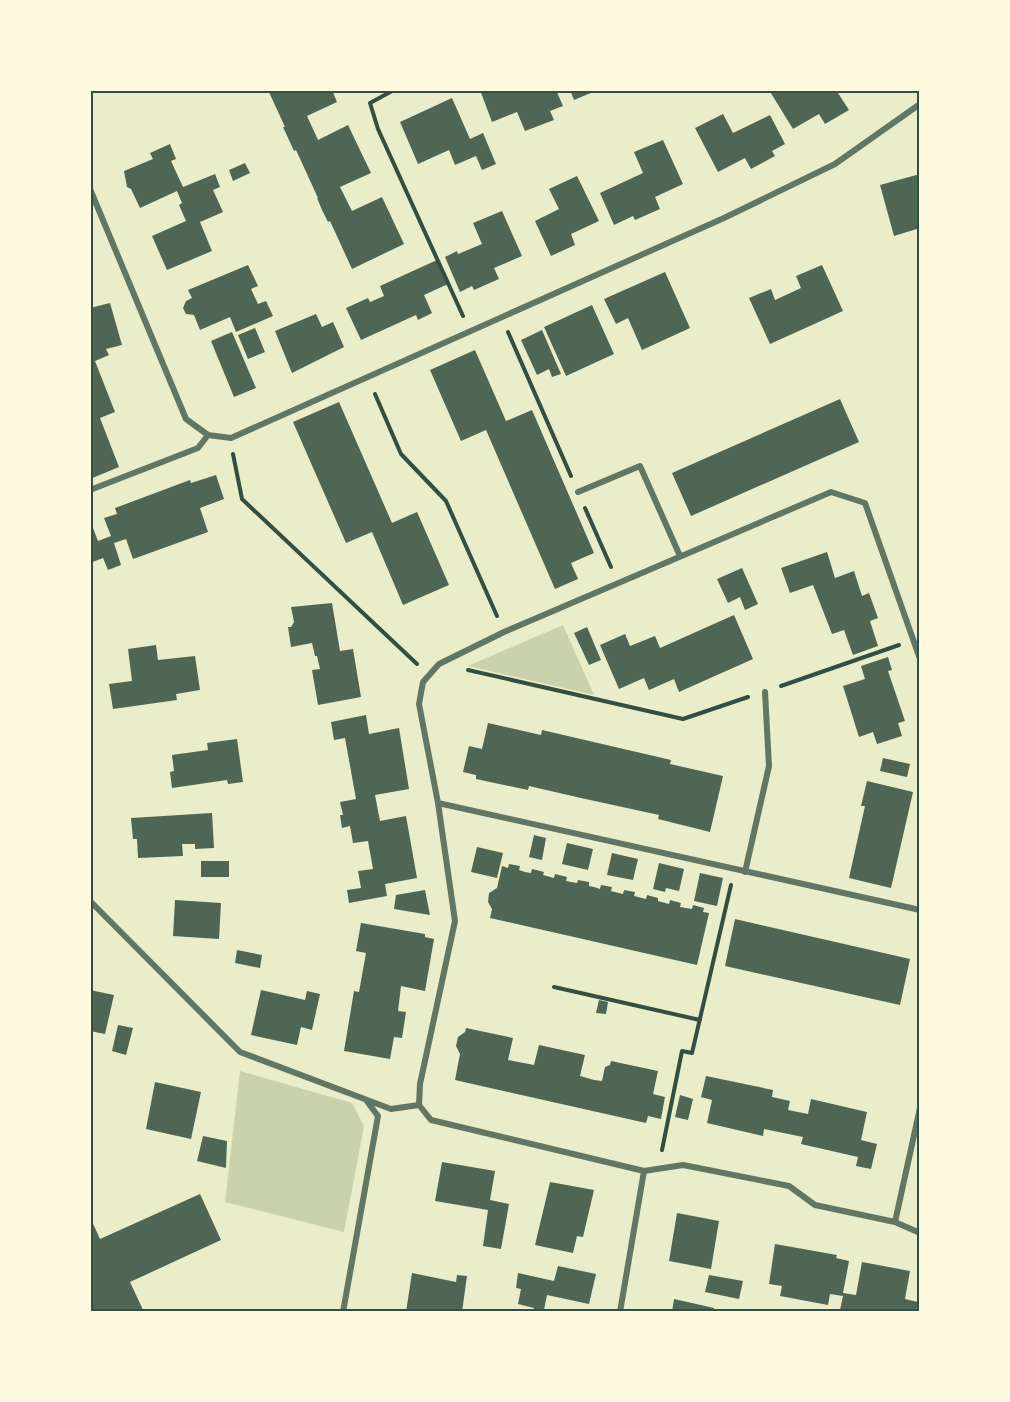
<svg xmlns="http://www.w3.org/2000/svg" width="1010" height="1402" font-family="'Titillium Web',sans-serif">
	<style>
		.green { fill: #cad2ad }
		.building { fill: #4f6655 }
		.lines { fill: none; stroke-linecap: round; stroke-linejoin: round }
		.path { stroke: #344e41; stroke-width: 4 }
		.minor { stroke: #617663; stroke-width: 6 }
		.neatline { fill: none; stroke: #344e41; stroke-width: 2 }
	</style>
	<rect width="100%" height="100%" fill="#e9edc9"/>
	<!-- green -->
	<path class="green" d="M563,625L594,695L468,666Z
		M240,1071L352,1103L364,1126L344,1232L225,1202Z"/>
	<!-- building -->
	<path class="building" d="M268,90H332L337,102L307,116L318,140L348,125L371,173L340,187L352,211L382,197L404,244L352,269L330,221L328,222L322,210L317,198H318L296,150L294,151L283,127H285Z
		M480,90H556L563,106L550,111L554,120L525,131L517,112L492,122Z
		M570,90H598L574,100Z
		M769,90H843L838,93L849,110L825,124L819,114L793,129Z
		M452,98L470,139L483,133L496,164L482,170L476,156L455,165L449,150L418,164L400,122Z
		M723,114L733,133L770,115L785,144L772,151L775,156L751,169L745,158L718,172L695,128Z
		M663,140L683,184L655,197L660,209L635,220L633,216L614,225L600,193L643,173L634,152Z
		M170,144L176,159L171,161L183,187L215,174L220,187L213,190L223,212L200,222L212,251L167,270L152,236L186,221L179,205L182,203L177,191L140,208L131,189L127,187L124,171L153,159L150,153Z
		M245,163L250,173L233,181L229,170Z
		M920,174V228L894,236L880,185Z
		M577,176L599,221L571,234L575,245L551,256L535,221L559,209L549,189Z
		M502,211L522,256L494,268L499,279L474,290L472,286L460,292L445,257L457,251L458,254L482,244L473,223Z
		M437,260L448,284L424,295L432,313L418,320L416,315L361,340L346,308L368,298L370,302L384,296L380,286Z
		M248,265L258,286L251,289L258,304L266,301L273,316L236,332L230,317L200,330L194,315L186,314L183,308L186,301L192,298L188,290Z
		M822,265L843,311L770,344L749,298L771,289L775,300L801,288L796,276Z
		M665,272L690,328L642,350L628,318L616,324L604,299Z
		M110,303L122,345L106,349L109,355L95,361L115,412L100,418L119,467L90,479V316L92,315L90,308Z
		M592,305L614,354L566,376L544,327Z
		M316,314L322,327L333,322L344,347L292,373L275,331Z
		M255,328L265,352L248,359L238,335Z
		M542,330L561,374L552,377L549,369L537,375L521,340Z
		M232,332L256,388L234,397L211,341Z
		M475,350L506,421L532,410L594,553L571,563L578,579L555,589L486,430L461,441L430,370Z
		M840,399L859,442L691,516L672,473Z
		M339,402L392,523L417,512L449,585L403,605L372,532L346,543L293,422Z
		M216,475L224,499L200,508L208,532L133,559L126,539L114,543L121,565L108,570L103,558L90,563V520L98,541L111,536L104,518L117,514L115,508L190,480L191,483Z
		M827,552L835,578L854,571L862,596L869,593L878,618L870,621L878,646L853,655L844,630L832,634L813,585L790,593L781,568Z
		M742,568L758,604L745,610L740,597L728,603L717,579Z
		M332,603L340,651L353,649L361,697L318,705L312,670L320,669L317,656H315L312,643L291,647L288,627H291L294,622L291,607Z
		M734,615L753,659L679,692L674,679L649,690L644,678L619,689L600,645L625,634L630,646L655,636L660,648Z
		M587,627L601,660L589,665L574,633Z
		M156,645L158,660L195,656L200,690L176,694L177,700L113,709L109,684L132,681L128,649Z
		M888,657L892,670L888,671L905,721L898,723L902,736L877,744L873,732L859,737L843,686L865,679L861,666Z
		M366,715L369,734L399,728L409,789L375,795L380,821L406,816L417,878L385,884L387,896L349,903L347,890L361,888L358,871L373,869L368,841L353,843L350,826L342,828L340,815H343L340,802L356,799L345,738L334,740L331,722Z
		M488,723L541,735L542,730L671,760L670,764L723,776L710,832L658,819L659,815L581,798L529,786L528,790L476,779V775L463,772L469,746L482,749Z
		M237,739L243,782L228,784L227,780L172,788L170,772L174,771L172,755L208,750L207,743Z
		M883,758L910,764L907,777L880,771Z
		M867,781L913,792L891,888L849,878L865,806H861Z
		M212,813L214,848L195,849V844H182L183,856L138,858L137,839H133L131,818Z
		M534,835L546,838L542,860L529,857Z
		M567,843L593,849L588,870L562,864Z
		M477,847L503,853L497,878L471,872Z
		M612,853L638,859L633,880L607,875Z
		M201,861H229V877H201Z
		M659,863L684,869L679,891L666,888L665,892L653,889Z
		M509,864L520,866L519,870L525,872L531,873L532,869L544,872L543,875L554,878L555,874L567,877L566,881L571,882L577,883L578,880L589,882V886L594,887L600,889L601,885L612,887L611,891L623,894L624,890L635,892L634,896L646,899L647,895L658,898V901L669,904L670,900L681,903L680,907L692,909L693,905L704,908L703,912L709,913L697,965L490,918L492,909L488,902L489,893L497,888L502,866L508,868Z
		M700,873L723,878L717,906L694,901Z
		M425,890L430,915L394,909L396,895Z
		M175,900L221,903L219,939L173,936Z
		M735,919L910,959L900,1005L725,966Z
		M361,923L425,934V937L434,939L425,991L401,986L398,1011L406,1012L402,1038L394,1037L390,1059L344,1051L354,991L359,992L366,953L356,951Z
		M237,950L262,955L260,968L235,963Z
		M90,990L114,995L105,1034L90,1031Z
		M261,990L305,1000L307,991L320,994L312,1030L301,1027L297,1045L251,1035Z
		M599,1000L608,1002L606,1014L596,1013Z
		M118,1025L133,1028L126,1055L112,1051Z
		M466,1028L513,1038L508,1060L534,1065L539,1045L585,1055L580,1076L594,1080L602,1081L605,1067L610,1065L611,1061L658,1071L653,1094L665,1097L661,1119L648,1116L646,1123L455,1080L460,1054L456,1046L458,1037L465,1032Z
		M706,1076L773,1090L772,1097L790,1101L788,1110L808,1114L811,1099L867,1112L861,1140L877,1144L871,1169L856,1166L858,1157L801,1144L803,1137L764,1129L763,1136L707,1123L712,1100L701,1097Z
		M155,1082L201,1092L191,1139L146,1129Z
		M680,1095L693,1099L688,1120L675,1117Z
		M203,1136L227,1141L226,1168L197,1161Z
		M442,1162L495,1171L490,1200L509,1204L501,1249L483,1246L488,1210L435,1201Z
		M550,1182L594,1190L583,1237L577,1236L573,1253L535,1245Z
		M200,1194L221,1240L130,1282L144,1312H90V1217L100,1239Z
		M677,1213L719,1221L711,1269L669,1261Z
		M775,1244L837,1255L836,1258L849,1261L843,1293L856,1295L862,1262L910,1271L905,1299L918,1302L916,1312H852L840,1310L843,1296L830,1294L828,1305L780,1296L782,1286L769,1284Z
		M558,1266L596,1274L589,1304L547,1295L544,1310L550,1312H533L534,1308L518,1304L521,1289L516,1288L518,1273L554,1281Z
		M412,1273L456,1282L457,1275L467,1276L462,1312H406Z
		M709,1275L743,1281L739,1299L705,1292Z
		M674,1299L714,1308L713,1312H672Z"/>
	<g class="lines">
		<!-- path -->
		<path class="path" d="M394,90L370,103L378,129L463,316
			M508,332L571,476
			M375,394L401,454L446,501L497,616
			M233,454L242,499L417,664
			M585,508L611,567
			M468,670L683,719L748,697
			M781,686L899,645
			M554,987L700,1020
			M662,1150L682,1051L692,1053L731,885"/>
		<!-- minor -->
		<path class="minor" d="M90,189L186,419L208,435
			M90,490L198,448L208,435L231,438L724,218L835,164L920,104
			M578,492L640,466L680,556
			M438,803L920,910
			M745,872L769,766L765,692
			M90,901L240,1052L391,1109L419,1105
			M419,1105L420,1084L455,921L438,803L419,704L423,682L439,664L504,632L831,492L865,503L920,659
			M419,1105L431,1120L644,1171L683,1165L789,1186L815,1205L895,1222L920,1233
			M895,1222L920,1108
			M343,1312L378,1116L366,1100
			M620,1312L644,1171"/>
	</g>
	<!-- border -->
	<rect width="1010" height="1402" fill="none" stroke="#fefae0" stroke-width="183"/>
	<rect x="92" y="92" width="826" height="1218" class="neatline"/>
</svg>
